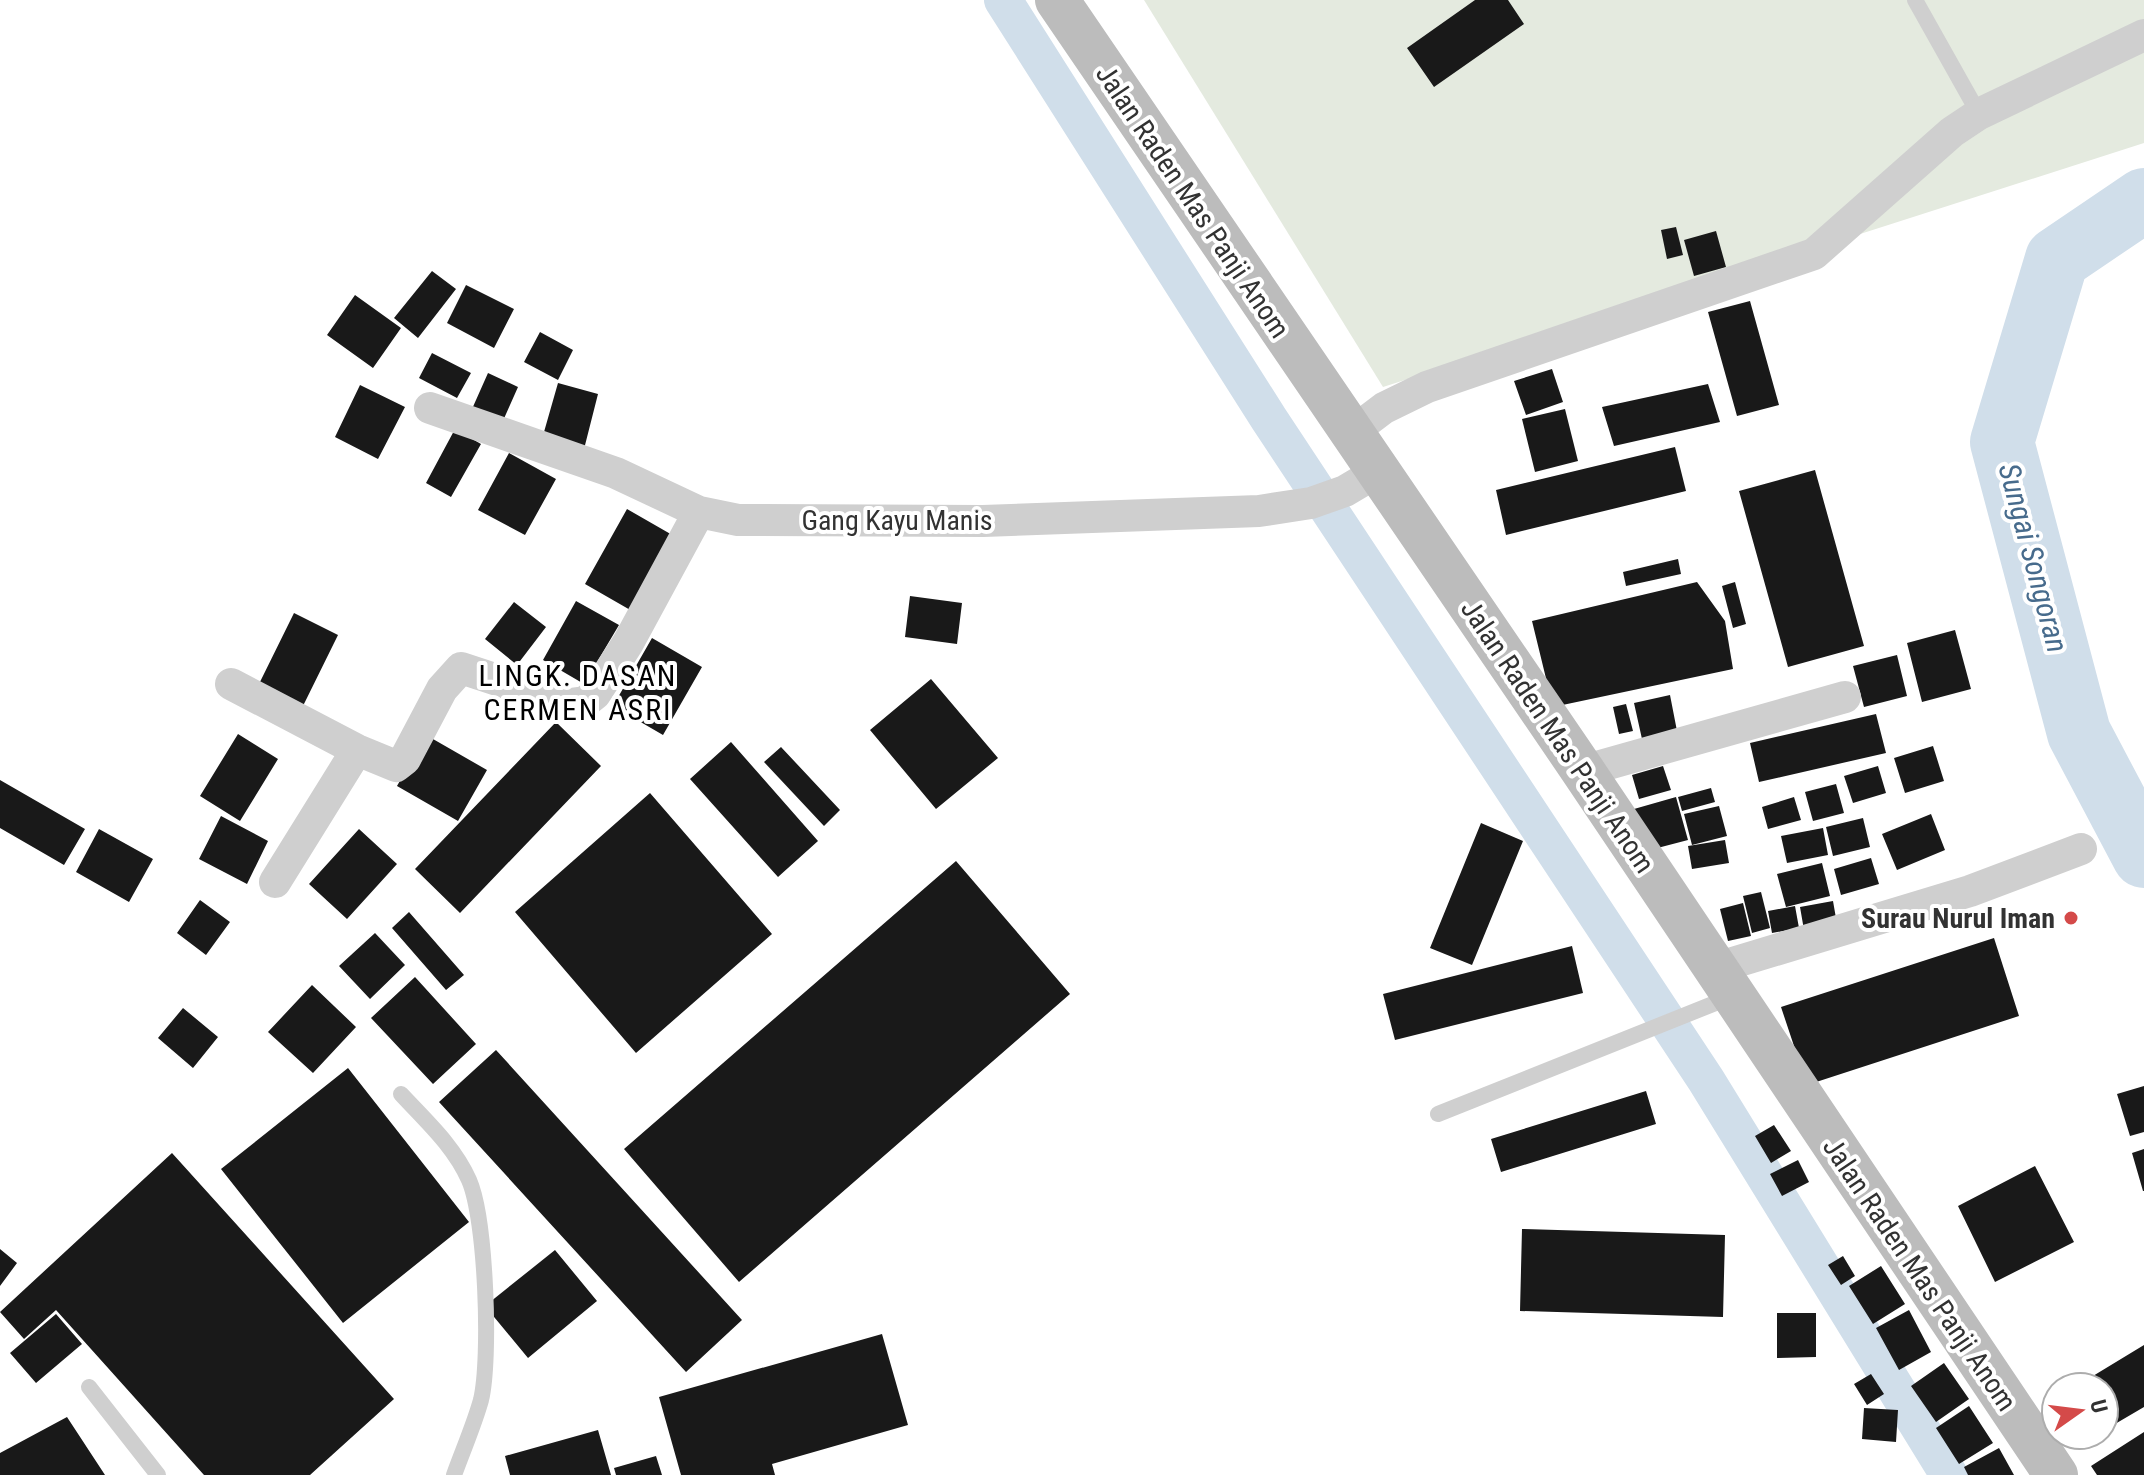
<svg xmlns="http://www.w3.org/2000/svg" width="2144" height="1475" font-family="'Roboto Condensed',sans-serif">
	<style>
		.green { fill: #e4eadf }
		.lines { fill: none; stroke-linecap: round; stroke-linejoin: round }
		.canal { stroke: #d0deea; stroke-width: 38 }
		.river { stroke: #d0deea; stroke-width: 64 }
		.building { fill: #191919 }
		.lane { stroke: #cfcfcf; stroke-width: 16 }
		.street { stroke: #cfcfcf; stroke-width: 32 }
		.secondary { stroke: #bcbcbc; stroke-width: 44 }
		.poi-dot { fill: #d44a49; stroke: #fff; stroke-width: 3 }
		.labels { text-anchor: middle; stroke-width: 8; stroke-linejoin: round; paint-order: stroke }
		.street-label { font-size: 28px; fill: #323232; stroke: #fff }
		.poi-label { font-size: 28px; font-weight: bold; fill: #323232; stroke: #fff; text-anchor: end }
		.water-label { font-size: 30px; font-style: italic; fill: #476b8c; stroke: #fff }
		.neighbourhood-label { font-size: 30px; letter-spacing: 2px; fill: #000; stroke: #fff }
	</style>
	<rect width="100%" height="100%" fill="#fff"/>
	<!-- green -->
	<path class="green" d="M1144,0H2144V143L1383,387Z"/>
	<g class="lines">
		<!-- canal -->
		<path class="canal" d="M1003,0L1269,419L1706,1080L1949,1475"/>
		<!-- river -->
		<path class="river" d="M2144,200L2057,259L2002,442L2079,733L2144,856"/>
	</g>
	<!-- building -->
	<path class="building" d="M1475,0H1508L1524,24L1434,87L1407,48Z
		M1676,227L1683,255L1667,259L1661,230Z
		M1716,231L1726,267L1694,276L1684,240Z
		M432,271L456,289L418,338L394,318Z
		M466,285L514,309L494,348L447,323Z
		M355,295L401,328L373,368L327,335Z
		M1750,301L1779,405L1737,416L1708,312Z
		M540,332L573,350L558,380L524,362Z
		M432,353L471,373L457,398L419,378Z
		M1552,369L1563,402L1526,415L1514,381Z
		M488,373L518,387L502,423L472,409Z
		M558,383L598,394L582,457L540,446Z
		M1708,384L1720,422L1614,446L1602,407Z
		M360,385L405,407L378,459L335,437Z
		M1565,409L1578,461L1535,472L1522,419Z
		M455,429L481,444L451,497L426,483Z
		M1675,447L1686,491L1506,535L1496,490Z
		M509,453L556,479L525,535L478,510Z
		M1815,470L1864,646L1788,667L1739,491Z
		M627,509L674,536L632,611L585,584Z
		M1678,559L1681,574L1626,586L1623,572Z
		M1697,582L1725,621L1733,669L1553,707L1532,621Z
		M1735,582L1746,624L1733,628L1722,586Z
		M910,596L962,603L957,644L905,637Z
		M576,601L619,625L584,684L543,660Z
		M514,602L546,627L517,665L485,639Z
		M294,613L338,635L301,710L257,688Z
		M1955,630L1971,689L1922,702L1907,643Z
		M652,638L702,667L663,735L613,706Z
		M1897,655L1907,696L1864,707L1853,666Z
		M931,679L998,758L936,809L870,730Z
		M1670,695L1677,731L1642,739L1634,703Z
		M1626,704L1633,731L1619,734L1613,707Z
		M1876,714L1886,753L1759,782L1750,743Z
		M556,722L601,766L460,913L415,869Z
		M238,734L278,759L240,821L200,796Z
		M426,735L487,770L458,821L397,786Z
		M731,742L818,841L778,877L690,779Z
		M1933,746L1944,781L1905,793L1894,758Z
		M781,747L840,810L824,826L764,762Z
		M1663,766L1671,790L1639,799L1632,775Z
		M1878,766L1886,793L1853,803L1844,776Z
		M0,780L85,829L64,865L0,828Z
		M1836,784L1844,813L1813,821L1805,792Z
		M1711,788L1715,802L1682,811L1678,797Z
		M650,793L772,934L636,1053L515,912Z
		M1676,797L1688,840L1646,851L1634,809Z
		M1794,797L1801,820L1768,829L1762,807Z
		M1719,806L1727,836L1692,845L1684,814Z
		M1931,814L1945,850L1897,870L1882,834Z
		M221,816L268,841L247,884L199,859Z
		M1863,818L1870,847L1833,856L1826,827Z
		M1481,823L1523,841L1472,965L1430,948Z
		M1823,828L1828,855L1787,863L1781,836Z
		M99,829L153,859L129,902L76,872Z
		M359,829L397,864L347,919L309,884Z
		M1725,840L1729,863L1692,869L1688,846Z
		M1871,858L1879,884L1841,895L1834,869Z
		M956,861L1070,994L739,1282L624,1149Z
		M1822,863L1830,896L1786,907L1777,874Z
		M1761,892L1770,928L1752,933L1743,896Z
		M200,900L230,922L206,955L177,933Z
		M1833,901L1837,924L1804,930L1800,907Z
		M1743,903L1751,936L1728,941L1720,909Z
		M1795,906L1799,928L1772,933L1768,911Z
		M409,912L464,975L446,990L392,928Z
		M375,933L405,965L370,999L339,966Z
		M1994,938L2019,1016L1807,1085L1781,1007Z
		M1572,946L1583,993L1395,1040L1383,994Z
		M415,977L476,1044L433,1084L371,1018Z
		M312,985L356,1027L313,1073L268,1032Z
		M183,1008L218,1037L193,1068L158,1038Z
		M496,1050L742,1320L686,1372L439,1102Z
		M348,1068L469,1222L343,1323L221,1169Z
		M2144,1086V1132L2130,1136L2117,1094Z
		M1646,1091L1656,1124L1501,1172L1491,1139Z
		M1774,1125L1791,1151L1771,1163L1755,1136Z
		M2144,1149V1191H2143L2132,1153Z
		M172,1153L394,1399L310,1475H204L56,1310L24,1339L0,1312Z
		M1798,1160L1809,1182L1782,1196L1770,1174Z
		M2035,1166L2074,1242L1995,1282L1958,1206Z
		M1522,1229L1725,1235L1723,1317L1520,1311Z
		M0,1249L17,1263L0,1286Z
		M555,1250L597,1301L528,1358L485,1306Z
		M1843,1256L1855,1276L1841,1285L1828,1265Z
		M1881,1266L1905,1304L1873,1324L1849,1286Z
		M1909,1310L1931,1352L1899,1370L1876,1328Z
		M1777,1313H1816V1357L1777,1358Z
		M56,1314L82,1344L36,1383L10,1353Z
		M882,1334L908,1425L772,1464L775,1475H681L659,1397Z
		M2144,1345V1407L2115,1424L2104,1406V1387H2093L2088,1379Z
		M1944,1363L1969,1399L1936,1422L1911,1386Z
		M1871,1374L1884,1394L1867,1405L1854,1384Z
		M1969,1406L1993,1443L1959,1464L1936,1428Z
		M1864,1408L1898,1410L1896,1442L1862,1439Z
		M67,1417L105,1475H0V1453Z
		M598,1430L611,1475H510L505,1456Z
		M2144,1432V1475H2097L2091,1466Z
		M1999,1448L2014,1475H1968L1964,1467Z
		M656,1456L662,1475H616L614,1468Z"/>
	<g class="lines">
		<!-- lane -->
		<path class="lane" d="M1915,0L1979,114
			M401,1094C426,1121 454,1146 469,1180C486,1219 491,1358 481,1400C474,1425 463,1450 454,1475
			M1438,1114L1733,996
			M89,1387L158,1475"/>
		<!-- street -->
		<path class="street" d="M430,408L616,473L699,512L738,520L983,521L1259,511L1311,503L1345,491L1377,472
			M1351,433L1384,408L1427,387L1814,254L1952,132L1979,114L2144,35
			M231,684L357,750L396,766L405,759L442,689L461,668L570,704L585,702L595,694L628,643L699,512
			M1583,771L1845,697
			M275,882L357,750
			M1716,968L1970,891L2081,849"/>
		<!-- secondary -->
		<path class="secondary" d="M1057,0L1583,771L2056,1475"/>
	</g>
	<!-- markers -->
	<circle class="poi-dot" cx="2071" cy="918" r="8"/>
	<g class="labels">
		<!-- street labels -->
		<g class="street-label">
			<text transform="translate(1193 201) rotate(56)" y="10">Jalan Raden Mas Panji Anom</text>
			<text x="897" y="530">Gang Kayu Manis</text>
			<text transform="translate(1558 736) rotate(56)" y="10">Jalan Raden Mas Panji Anom</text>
			<text transform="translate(1920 1274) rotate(56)" y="10">Jalan Raden Mas Panji Anom</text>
		</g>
		<!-- poi labels -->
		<g class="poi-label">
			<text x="2055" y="928">Surau Nurul Iman</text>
		</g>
		<!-- water labels -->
		<g class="water-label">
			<text transform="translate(2033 558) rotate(75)" y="10">Sungai Songoran</text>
		</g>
		<!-- neighbourhood labels -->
		<g class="neighbourhood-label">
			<text x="578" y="686">LINGK. DASAN<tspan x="578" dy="34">CERMEN ASRI</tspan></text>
		</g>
	</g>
	<!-- north arrow -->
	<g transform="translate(2080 1411) rotate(76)"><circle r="38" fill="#ffffff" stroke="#adadad" stroke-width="2"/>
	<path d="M0-6L14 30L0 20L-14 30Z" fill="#d44a49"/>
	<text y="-12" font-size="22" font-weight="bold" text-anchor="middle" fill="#323232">U</text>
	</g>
</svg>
